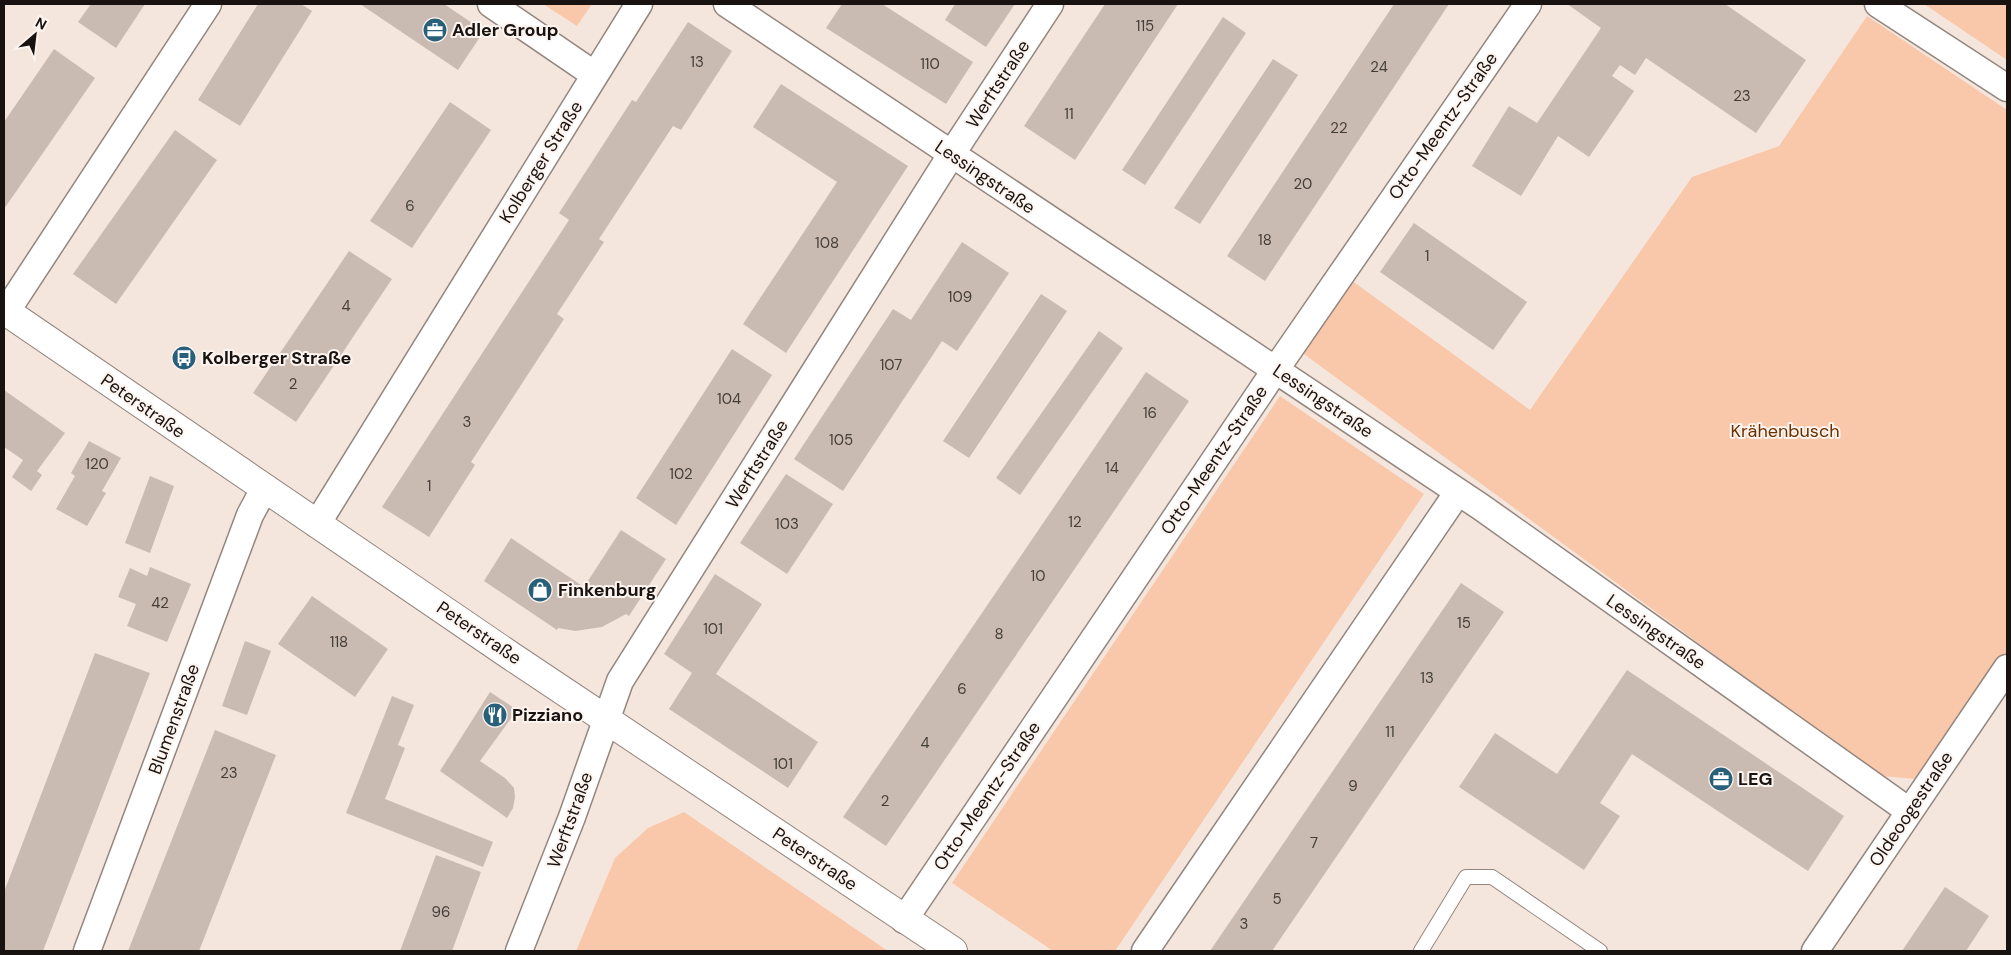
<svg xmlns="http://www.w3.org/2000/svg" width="2011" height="955" font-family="'DM Sans',sans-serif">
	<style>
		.green { fill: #f9c8ab }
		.building { fill: #c9bbb2 }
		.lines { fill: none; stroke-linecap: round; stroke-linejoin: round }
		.service-casing { stroke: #93867e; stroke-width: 16 }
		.minor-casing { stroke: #93867e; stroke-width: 29 }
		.secondary-casing { stroke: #93867e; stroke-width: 30 }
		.service { stroke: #fff; stroke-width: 14 }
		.minor { stroke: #fff; stroke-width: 26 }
		.secondary { stroke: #fff; stroke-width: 28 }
		.labels { text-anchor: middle; stroke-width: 4; stroke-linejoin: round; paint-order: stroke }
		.number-label { font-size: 15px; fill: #443d38 }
		.poi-label { font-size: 18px; font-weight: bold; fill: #181310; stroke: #fdf4ef; text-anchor: start }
		.street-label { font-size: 18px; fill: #181310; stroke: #fdf4ef }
		.park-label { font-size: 18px; fill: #693000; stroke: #fdf4ef }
	</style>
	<rect width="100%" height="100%" fill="#f5e6dd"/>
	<!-- green -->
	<path class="green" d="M543,4H592L577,26Z
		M1924,4H2007V60Z
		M1867,16L2007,110V667L1929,780L1880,776L1293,346L1344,275L1530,410L1692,177L1779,146Z
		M1280,396L1424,494L1115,951H1053L952,883Z
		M684,812L888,951H576L615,858L648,828Z"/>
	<!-- building -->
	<path class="building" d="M91,4H145L116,48L78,22Z
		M258,4H301L312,11L240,126L198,100Z
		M360,4H444L484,31L458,70Z
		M842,4H882L973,62L946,104L826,28Z
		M955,4H1015L986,47L945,20Z
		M1105,4H1178L1075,160L1024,126Z
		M1394,4H1449L1265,281L1227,256Z
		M1567,4H1725L1806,60L1756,133L1646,58L1635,75L1620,65L1612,76L1634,91L1589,157L1558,136L1521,196L1472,166L1509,106L1537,123L1601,28Z
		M1223,17L1246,33L1145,185L1122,170Z
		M688,22L732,51L681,130L673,126L599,239L604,242L557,314L564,319L471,462L475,465L429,537L382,507L569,220L559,213L632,100L636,102Z
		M54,49L95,78L4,209V122Z
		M1273,59L1298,75L1200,224L1174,208Z
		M781,84L908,166L786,353L743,324L837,182L753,127Z
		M450,102L491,130L412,248L370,221Z
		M175,130L217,160L116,304L73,274Z
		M1414,223L1527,302L1493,350L1380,272Z
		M962,242L1009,273L957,351L942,341L843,491L794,459L893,309L911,320Z
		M349,251L392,279L296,422L253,393Z
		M1041,294L1067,311L969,458L943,441Z
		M1099,331L1123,348L1020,495L996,478Z
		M732,349L772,375L676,525L636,498Z
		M1146,372L1189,401L886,846L843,817Z
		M4,390L65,433L37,471L42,475L31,491L12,477L23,460L4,447Z
		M89,441L121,458L102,491L106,493L87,526L56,509L75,476L71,473Z
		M786,474L833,504L787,574L740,543Z
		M150,476L174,486L150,553L125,543Z
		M621,530L666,559L629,616L626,614L602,627L575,631L558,628L557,630L484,581L511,538L584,587Z
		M150,567L191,584L167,642L127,626L136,604L118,597L130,568L147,576Z
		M715,574L762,604L716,674L818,742L788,788L669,709L692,673L664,654Z
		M1461,583L1504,612L1468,664L1272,951H1210Z
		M312,596L388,649L355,697L278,644Z
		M245,641L271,651L247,715L222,706Z
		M95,653L150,673L43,951H4V892Z
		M1627,670L1844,816L1808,871L1632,754L1600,803L1620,816L1584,870L1459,787L1495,733L1557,774Z
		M490,692L517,710L480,761L505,778L514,788L515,797L513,808L507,818L440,771Z
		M392,696L414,705L398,745L405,748L385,799L493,842L483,867L346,813Z
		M215,730L276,755L199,951H128Z
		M436,855L481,872L452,951H400Z
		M1945,887L1989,916L1966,951H1902Z"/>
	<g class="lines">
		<defs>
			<path id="service" d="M1421,951L1466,877H1492L1600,951"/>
			<path id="minor" d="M491,4L595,75
				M727,4L1481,507L1909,811
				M1878,4L2007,88
				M6,312L208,4
				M317,524L639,4
				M904,920L1276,369L1528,4
				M87,951L250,515L264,489
				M519,951L572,817L620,681L951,155L1050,4
				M1145,951L1458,492
				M1815,951L2007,668"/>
			<path id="secondary" d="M4,310L511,656L953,951"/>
		</defs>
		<!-- service casing -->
		<use href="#service" class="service-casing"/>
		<!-- minor casing -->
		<use href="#minor" class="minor-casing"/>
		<!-- secondary casing -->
		<use href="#secondary" class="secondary-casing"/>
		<!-- service -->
		<use href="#service" class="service"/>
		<!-- minor -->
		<use href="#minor" class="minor"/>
		<!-- secondary -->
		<use href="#secondary" class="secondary"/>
	</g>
	<!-- icons -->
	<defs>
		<symbol id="office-disc" viewBox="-11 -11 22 22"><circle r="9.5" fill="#285f79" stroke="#fdf4ef"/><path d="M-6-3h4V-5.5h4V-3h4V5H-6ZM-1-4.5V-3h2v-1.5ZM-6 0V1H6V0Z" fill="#fff"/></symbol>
		<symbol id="bus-disc" viewBox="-11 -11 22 22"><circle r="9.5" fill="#285f79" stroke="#fdf4ef"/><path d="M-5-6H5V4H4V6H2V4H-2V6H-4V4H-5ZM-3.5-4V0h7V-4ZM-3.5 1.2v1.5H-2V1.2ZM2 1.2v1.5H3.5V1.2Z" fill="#fff"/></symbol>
		<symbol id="shop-disc" viewBox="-11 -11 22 22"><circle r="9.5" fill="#285f79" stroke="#fdf4ef"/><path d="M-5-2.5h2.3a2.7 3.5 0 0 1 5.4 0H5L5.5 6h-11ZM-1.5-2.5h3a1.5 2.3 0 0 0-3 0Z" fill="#fff"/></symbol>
		<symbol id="restaurant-disc" viewBox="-11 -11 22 22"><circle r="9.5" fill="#285f79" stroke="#fdf4ef"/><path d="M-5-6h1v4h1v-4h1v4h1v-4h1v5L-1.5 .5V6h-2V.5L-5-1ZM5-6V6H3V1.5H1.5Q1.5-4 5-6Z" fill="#fff"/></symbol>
	</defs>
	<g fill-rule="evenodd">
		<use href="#office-disc" x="421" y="16" width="28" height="28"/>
		<use href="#bus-disc" x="170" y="344" width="28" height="28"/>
		<use href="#shop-disc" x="526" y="576" width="28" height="28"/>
		<use href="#restaurant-disc" x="481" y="701" width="28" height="28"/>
		<use href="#office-disc" x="1707" y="765" width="28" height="28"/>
	</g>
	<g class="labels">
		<!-- number labels -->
		<g class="number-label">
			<text x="1145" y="31">115</text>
			<text x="697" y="67">13</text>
			<text x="930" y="69">110</text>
			<text x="1379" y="72">24</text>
			<text x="1742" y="101">23</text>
			<text x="1069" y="119">11</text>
			<text x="1339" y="133">22</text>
			<text x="1303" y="189">20</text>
			<text x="410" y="211">6</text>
			<text x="1265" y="245">18</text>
			<text x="827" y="248">108</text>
			<text x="1427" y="261">1</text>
			<text x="960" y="302">109</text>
			<text x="346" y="311">4</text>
			<text x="891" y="370">107</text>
			<text x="293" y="389">2</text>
			<text x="729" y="404">104</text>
			<text x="1150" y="418">16</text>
			<text x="467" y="427">3</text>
			<text x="841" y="445">105</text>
			<text x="97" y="469">120</text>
			<text x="1112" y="473">14</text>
			<text x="681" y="479">102</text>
			<text x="429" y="491">1</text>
			<text x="1075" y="527">12</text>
			<text x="787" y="529">103</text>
			<text x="1038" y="581">10</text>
			<text x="160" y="608">42</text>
			<text x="1464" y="628">15</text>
			<text x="713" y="634">101</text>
			<text x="999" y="639">8</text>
			<text x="339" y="647">118</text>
			<text x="1427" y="683">13</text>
			<text x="962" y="694">6</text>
			<text x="1390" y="737">11</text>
			<text x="925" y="748">4</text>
			<text x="783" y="769">101</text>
			<text x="229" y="778">23</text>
			<text x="1353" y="791">9</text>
			<text x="885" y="806">2</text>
			<text x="1314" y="848">7</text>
			<text x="1277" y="904">5</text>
			<text x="441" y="917">96</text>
			<text x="1244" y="929">3</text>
		</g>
		<!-- poi labels -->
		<g class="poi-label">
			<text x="452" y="36">Adler Group</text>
			<text x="202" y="364">Kolberger Straße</text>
			<text x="558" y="596">Finkenburg</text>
			<text x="512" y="721">Pizziano</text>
			<text x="1738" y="785">LEG</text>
		</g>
		<!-- street labels -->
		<g class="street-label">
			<text transform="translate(998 84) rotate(-57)" y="6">Werftstraße</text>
			<text transform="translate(1443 126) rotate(-55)" y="6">Otto-Meentz-Straße</text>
			<text transform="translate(541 162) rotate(-58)" y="6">Kolberger Straße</text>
			<text transform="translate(985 177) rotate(34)" y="6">Lessingstraße</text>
			<text transform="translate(1323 401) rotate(34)" y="6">Lessingstraße</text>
			<text transform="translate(143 406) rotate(35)" y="6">Peterstraße</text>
			<text transform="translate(1214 460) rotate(-56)" y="6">Otto-Meentz-Straße</text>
			<text transform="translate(757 464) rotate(-58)" y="6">Werftstraße</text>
			<text transform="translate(1656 632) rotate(35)" y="6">Lessingstraße</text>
			<text transform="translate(479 633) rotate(34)" y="6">Peterstraße</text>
			<text transform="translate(174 719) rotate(-70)" y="6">Blumenstraße</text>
			<text transform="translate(987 796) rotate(-56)" y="6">Otto-Meentz-Straße</text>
			<text transform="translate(1911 809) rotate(-56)" y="6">Oldeoogestraße</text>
			<text transform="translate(570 820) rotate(-70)" y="6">Werftstraße</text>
			<text transform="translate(815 859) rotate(34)" y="6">Peterstraße</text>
		</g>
		<!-- park labels -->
		<g class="park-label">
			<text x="1785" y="437">Krähenbusch</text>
		</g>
	</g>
	<!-- border -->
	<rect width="2011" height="955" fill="none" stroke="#181310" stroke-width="10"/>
	<!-- north arrow -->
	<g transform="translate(35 35) rotate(28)" stroke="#fdf4ef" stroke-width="4" paint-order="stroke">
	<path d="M0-4L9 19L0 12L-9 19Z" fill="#181310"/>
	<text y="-8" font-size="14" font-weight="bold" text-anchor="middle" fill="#181310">N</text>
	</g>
</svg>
